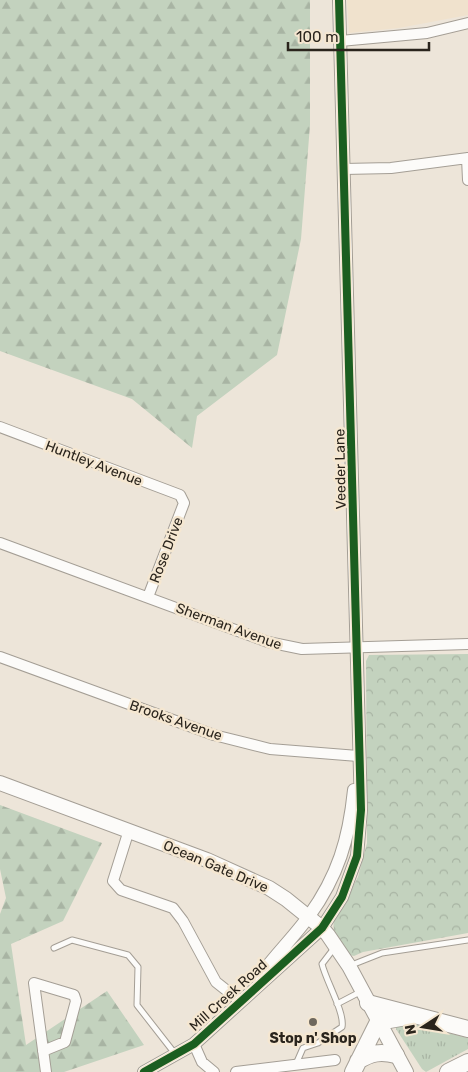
<svg xmlns="http://www.w3.org/2000/svg" width="468" height="1072" font-family="Rubik,sans-serif">
	<style>
		.built { fill: #f0e2cd }
		.grass { fill: url(#grass-tufts) }
		.forest { fill: url(#forest-firs) }
		.park { fill: url(#park-crowns) }
		.lines { fill: none; stroke-linecap: round; stroke-linejoin: round }
		.service-casing { stroke: #a49e95; stroke-width: 7 }
		.minor-casing { stroke: #a49e95; stroke-width: 12 }
		.tertiary-casing { stroke: #a49e95; stroke-width: 14 }
		.secondary-casing { stroke: #a49e95; stroke-width: 16 }
		.trunk-casing { stroke: #a49e95; stroke-width: 18 }
		.service { stroke: #fcfbf9; stroke-width: 5 }
		.minor { stroke: #fcfbf9; stroke-width: 10 }
		.tertiary { stroke: #fcfbf9; stroke-width: 12 }
		.secondary { stroke: #fcfbf9; stroke-width: 14 }
		.trunk { stroke: #fcfbf9; stroke-width: 16 }
		.cycleway-casing { stroke: #f5e7d1; stroke-width: 11 }
		.cycleway { stroke: #1b5e20; stroke-width: 8 }
		.poi-dot { fill: #6e685e; stroke: #f5e7d1; stroke-width: 2 }
		.labels { text-anchor: middle; stroke-width: 5; stroke-linejoin: round; paint-order: stroke }
		.street-label { font-size: 14px; fill: #2a241c; stroke: #f5e7d1 }
		.poi-label { font-size: 14px; font-weight: bold; fill: #2a241c; stroke: #f5e7d1 }
	</style>
	<defs>
		<pattern id="grass-tufts" width="24" height="20" patternUnits="userSpaceOnUse" patternTransform="scale(1.25)"><rect width="24" height="20" fill="#c3d2be"/><path d="M3 7l-1-3M5 7V3M7 7l1-3M15 17l-1-3M17 17v-4M19 17l1-3" fill="none" stroke="#a8b4a3"/></pattern>
		<pattern id="forest-firs" width="22" height="20" patternUnits="userSpaceOnUse" patternTransform="scale(1.25)"><rect width="22" height="20" fill="#c3d2be"/><path d="M5 1l3.5 6h-7zM16 11l3.5 6h-7z" fill="#a8b4a3"/></pattern>
		<pattern id="park-crowns" width="20" height="18" patternUnits="userSpaceOnUse" patternTransform="scale(1.25)"><rect width="20" height="18" fill="#c3d2be"/><path d="M2 6a3 3 0 1 1 6 0M12 15a3 3 0 1 1 6 0" fill="none" stroke="#a8b4a3"/></pattern>
	</defs>
	<rect width="100%" height="100%" fill="#ede5d9"/>
	<!-- built -->
	<path class="built" d="M347,0H468V15L399,28L349,33Z"/>
	<!-- grass -->
	<path class="grass" d="M410,1023L468,1038V1049L426,1072L422,1069L396,1029V1026Z"/>
	<!-- forest -->
	<path class="forest" d="M0,0H310V125L301,239L277,355L197,416L192,448L132,399L0,351Z
		M0,805L102,843L63,921L11,944L26,1045L107,991L144,1045L64,1072H0V914L6,898L0,869Z"/>
	<!-- park -->
	<path class="park" d="M468,654V933L363,952L354,956L350,955C342,944 331,935 334,921L358,877L367,843L366,661L369,655Z"/>
	<g class="lines">
		<defs>
			<path id="service" d="M54,948L72,940L128,955L138,967L137,1005L176,1055
				M349,966L382,953L468,940
				M337,1004L360,992
				M296,1064L303,1048L318,1043L342,1027C345,1013 326,981 322,964L335,947"/>
			<path id="minor" d="M340,41L427,33L468,23
				M467,158L468,180
				M344,169L391,168L468,158
				M0,427L180,495L184,503L148,597
				M0,543L268,642L302,649L468,644
				M0,657L214,735L270,749L358,756
				M129,830L113,881L121,890L173,908L183,921L216,982L240,1001
				M194,1044L202,1062L214,1072
				M43,1051L65,1042L76,1001L74,995L34,983L46,1072
				M236,1072L335,1060"/>
			<path id="tertiary" d="M260,976C275,955 294,937 309,916C338,876 349,839 354,790
				M144,1072L194,1044L322,928L342,897L357,856L361,810L339,0"/>
			<path id="secondary" d="M0,783L207,860L269,888L286,899L322,928L328,935L349,966L406,1072"/>
			<path id="trunk" d="M368,1003L468,1029
				M358,1061C371,1053 380,1051 396,1055
				M353,1072L378,1022L412,1016
				M448,1072L468,1062"/>
		</defs>
		<!-- service casing -->
		<use href="#service" class="service-casing"/>
		<!-- minor casing -->
		<use href="#minor" class="minor-casing"/>
		<!-- tertiary casing -->
		<use href="#tertiary" class="tertiary-casing"/>
		<!-- secondary casing -->
		<use href="#secondary" class="secondary-casing"/>
		<!-- trunk casing -->
		<use href="#trunk" class="trunk-casing"/>
		<!-- service -->
		<use href="#service" class="service"/>
		<!-- minor -->
		<use href="#minor" class="minor"/>
		<!-- tertiary -->
		<use href="#tertiary" class="tertiary"/>
		<!-- secondary -->
		<use href="#secondary" class="secondary"/>
		<!-- trunk -->
		<use href="#trunk" class="trunk"/>
		<defs>
			<path id="cycleway" d="M144,1072L194,1044L322,928L342,897L357,856L361,810L339,0"/>
		</defs>
		<!-- cycleway casing -->
		<use href="#cycleway" class="cycleway-casing"/>
		<!-- cycleway -->
		<use href="#cycleway" class="cycleway"/>
	</g>
	<!-- markers -->
	<circle class="poi-dot" cx="313" cy="1022" r="5"/>
	<g class="labels">
		<!-- street labels -->
		<g class="street-label">
			<text transform="translate(94 463) rotate(21)" y="5">Huntley Avenue</text>
			<text transform="translate(340 469) rotate(-91)" y="5">Veeder Lane</text>
			<text transform="translate(166 550) rotate(-69)" y="5">Rose Drive</text>
			<text transform="translate(229 626) rotate(20)" y="5">Sherman Avenue</text>
			<text transform="translate(176 720) rotate(19)" y="5">Brooks Avenue</text>
			<text transform="translate(216 866) rotate(23)" y="5">Ocean Gate Drive</text>
			<text transform="translate(228 995) rotate(-42)" y="5">Mill Creek Road</text>
		</g>
		<!-- poi labels -->
		<g class="poi-label">
			<text x="313" y="1043">Stop n' Shop</text>
		</g>
	</g>
	<!-- north arrow -->
	<g transform="translate(423 1027) rotate(258)" stroke="#f5e7d1" stroke-width="4" paint-order="stroke">
	<path d="M0-4L9 19L0 12L-9 19Z" fill="#2a241c"/>
	<text y="-8" font-size="14" font-weight="bold" text-anchor="middle" fill="#2a241c">N</text>
	</g>
	<!-- scale -->
	<path d="M288 42v8h141v-8" fill="none" stroke="#2a241c" stroke-width="2.5"/>
	<text x="296" y="42" font-size="15" fill="#2a241c" stroke="#f5e7d1" stroke-width="4" paint-order="stroke">100 m</text>
</svg>
